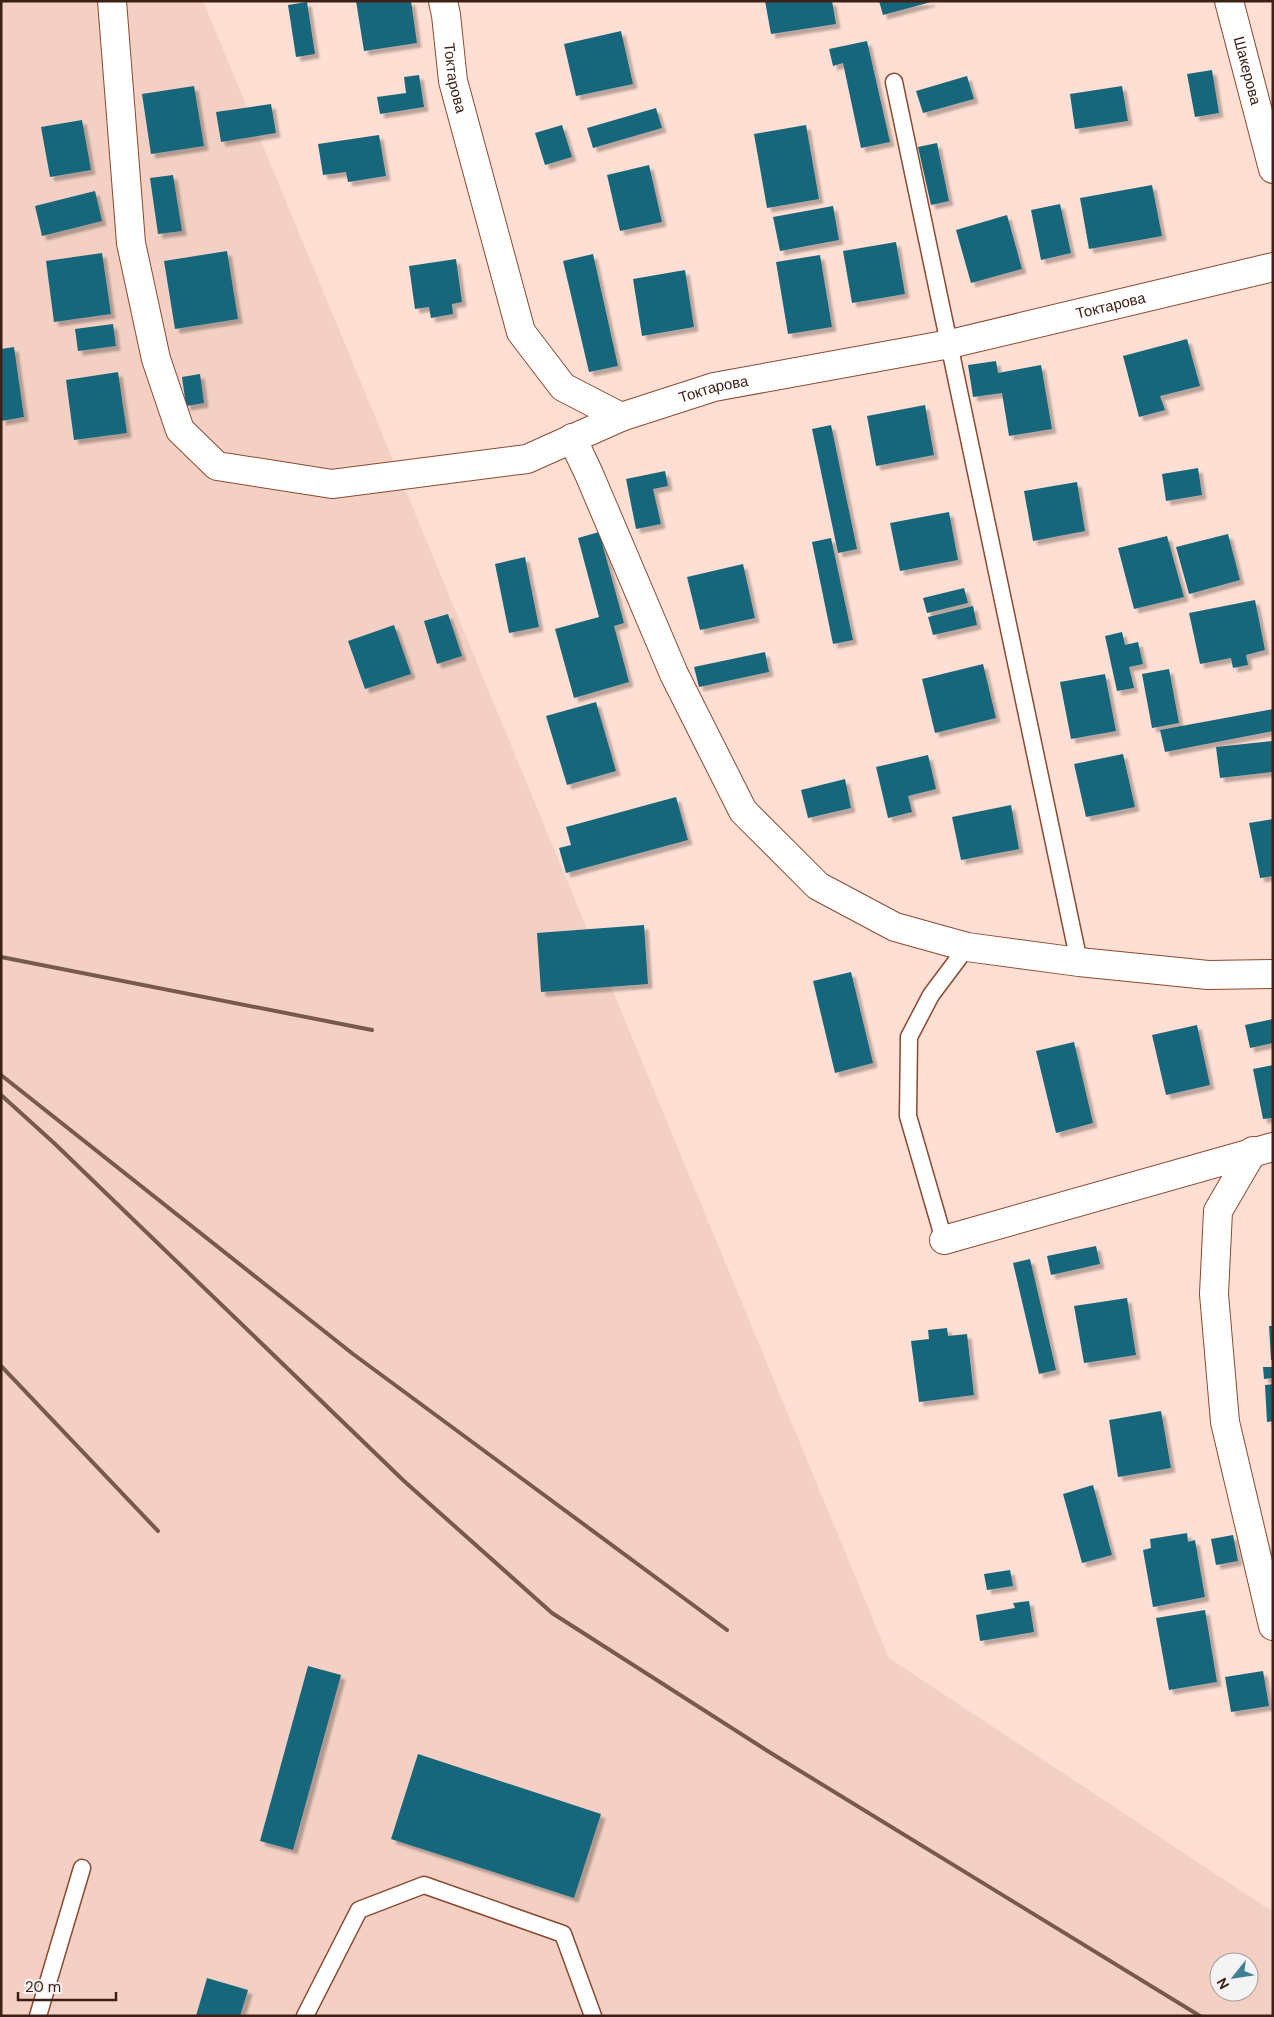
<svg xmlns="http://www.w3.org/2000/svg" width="1274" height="2017" font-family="'DM Sans',sans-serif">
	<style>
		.built { fill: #f3d0c3; fill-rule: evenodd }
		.building { fill: #19667b; filter: url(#shadow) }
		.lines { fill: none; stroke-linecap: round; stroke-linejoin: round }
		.service-casing { stroke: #8b492f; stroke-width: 19 }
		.minor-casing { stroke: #8b492f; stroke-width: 30 }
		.tertiary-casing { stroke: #8b492f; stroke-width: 30 }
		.service { stroke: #fff; stroke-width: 16 }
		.minor { stroke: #fff; stroke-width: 28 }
		.tertiary { stroke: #fff; stroke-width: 28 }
		.rail { stroke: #77594e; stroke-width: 4 }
		.labels { text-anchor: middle; stroke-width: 5; stroke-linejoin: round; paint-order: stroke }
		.street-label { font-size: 15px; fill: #3d2015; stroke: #f4f4f4 }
	</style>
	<defs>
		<filter id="shadow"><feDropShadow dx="4.5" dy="4.5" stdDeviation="1" flood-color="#0004"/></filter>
	</defs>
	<rect width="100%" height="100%" fill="#ffdfd3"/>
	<!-- built -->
	<path class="built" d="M1,1H203L889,1658L1273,1912V2016H1ZM1219,1962H1249V1992H1219Z"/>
	<!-- building -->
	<path class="building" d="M356,1H411L417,43L364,51Z
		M765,1H832L836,24L771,34Z
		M879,1H931V2L883,15Z
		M307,2L315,54L296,57L288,5Z
		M621,31L633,84L576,96L564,44Z
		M867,41L890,142L861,148L843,63L833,66L829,49Z
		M1212,70L1219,113L1195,117L1187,74Z
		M419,75L424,107L380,114L377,97L406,93L404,77Z
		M967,76L974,99L923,113L916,91Z
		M194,86L204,146L151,154L142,94Z
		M1122,86L1128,121L1075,129L1070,94Z
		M271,104L276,133L221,142L216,112Z
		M656,108L662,128L593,148L587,128Z
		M82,120L91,170L50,177L41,127Z
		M562,125L572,157L545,165L535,133Z
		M806,125L819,199L767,208L754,134Z
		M379,135L386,176L348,182L346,172L323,175L318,144Z
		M937,143L949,201L931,205L918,147Z
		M649,165L662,222L620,231L607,175Z
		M173,175L182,231L158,234L150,178Z
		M1152,185L1162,236L1089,249L1080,198Z
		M95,191L102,221L42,236L35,206Z
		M1060,204L1071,253L1041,260L1031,210Z
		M833,206L839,240L780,251L773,217Z
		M1007,215L1022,269L971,283L956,230Z
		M896,242L905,294L852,303L843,251Z
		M227,251L238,319L175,329L164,261Z
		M102,253L111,314L54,322L46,261Z
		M593,254L618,366L589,372L563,261Z
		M820,255L832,327L788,334L776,262Z
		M456,259L462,302L452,304L453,314L431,318L429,307L415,309L409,266Z
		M685,270L694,327L642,336L633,279Z
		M113,324L116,346L78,351L75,329Z
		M1187,339L1200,386L1160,396L1165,410L1139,417L1123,356Z
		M14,347L24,417L1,421V349Z
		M996,361L998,373L1041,365L1052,429L1009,436L1002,393L973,397L968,365Z
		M118,372L127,433L74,440L66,380Z
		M200,374L204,403L186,406L182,377Z
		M925,405L934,455L876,466L867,416Z
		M831,425L857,549L838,553L812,429Z
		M1198,468L1202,495L1166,501L1162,474Z
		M665,471L668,486L653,489L661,524L636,529L626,479Z
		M1077,482L1085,531L1033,541L1024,491Z
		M949,512L958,560L900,571L890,523Z
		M599,532L624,623L614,626L629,682L574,698L555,629L599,617L578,538Z
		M1228,534L1240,580L1189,594L1176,547Z
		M1167,536L1184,597L1134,609L1118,548Z
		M831,538L853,640L833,644L812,542Z
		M525,557L539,627L509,633L495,564Z
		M743,564L755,618L700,630L687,577Z
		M964,588L968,603L927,613L923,598Z
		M1255,600L1265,650L1246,655L1248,665L1233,668L1231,658L1200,664L1189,613Z
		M973,606L977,625L933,635L928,617Z
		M448,614L462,656L437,664L424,621Z
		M394,625L411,674L365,689L348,641Z
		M1122,632L1125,645L1138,642L1143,664L1129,667L1134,688L1117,691L1105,636Z
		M765,652L769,672L699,687L694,667Z
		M983,664L996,718L935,733L922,679Z
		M1169,669L1179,723L1152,728L1142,674Z
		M1105,674L1116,731L1071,739L1060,682Z
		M596,702L616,771L567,785L546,716Z
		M1273,709V731L1165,752L1160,730Z
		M1273,741V772L1220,778L1216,747Z
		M1123,754L1135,807L1086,817L1074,764Z
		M928,755L936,789L908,796L912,812L888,818L876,767Z
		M845,779L851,808L808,818L801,790Z
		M676,797L688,840L566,873L559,848L571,845L566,827Z
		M1011,805L1019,849L961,860L952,817Z
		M1273,819V876L1260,878L1249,823Z
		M644,925L648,984L541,992L537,933Z
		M851,972L873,1063L835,1073L813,981Z
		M1273,1019V1043L1250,1048L1245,1025Z
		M1197,1025L1210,1085L1166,1095L1152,1035Z
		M1074,1042L1093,1123L1056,1133L1036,1051Z
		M1273,1065V1118L1263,1119L1253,1069Z
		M1096,1246L1100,1264L1051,1275L1047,1256Z
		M1030,1259L1056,1370L1039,1374L1013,1263Z
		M1127,1298L1136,1355L1084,1363L1074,1306Z
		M1269,1326H1273V1360H1271Z
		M947,1328L948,1336L967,1334L974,1395L919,1402L911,1341L929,1339L928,1330Z
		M1263,1367H1273V1378L1264,1379Z
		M1273,1384V1421L1267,1422L1265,1385Z
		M1161,1411L1171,1468L1118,1477L1109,1420Z
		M1093,1485L1112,1555L1082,1563L1063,1494Z
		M1187,1533L1188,1542L1195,1540L1205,1597L1153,1607L1143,1550L1151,1548L1150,1539Z
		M1233,1535L1238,1561L1216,1565L1211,1539Z
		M1010,1570L1013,1586L987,1590L984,1574Z
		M1029,1601L1034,1632L980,1641L976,1615L1015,1608L1013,1603Z
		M1205,1610L1217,1682L1169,1690L1156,1618Z
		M308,1666L341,1675L293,1850L260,1841Z
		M1263,1671L1269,1706L1231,1712L1225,1677Z
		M418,1754L601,1814L574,1898L391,1839Z
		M207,1978L248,1990L240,2016H196Z"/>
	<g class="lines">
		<defs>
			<path id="service" d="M894,82L1079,962
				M944,1240L908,1116L909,1037L931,995L967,947
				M38,2016L82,1868
				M305,2016L359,1910L424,1885L563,1934L593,2016"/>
			<g id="minor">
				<path d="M112,1L131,243L156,359L180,430L217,466L332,484L527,459L621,417"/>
				<path id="s1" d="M443,1L446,15L453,81L521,332L563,387L621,417L714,387L950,344L1273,267"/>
				<path d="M572,438L589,474L674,674L743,811L818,886L895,927L967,947L1079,962L1208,975L1273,974"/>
				<path d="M1253,1151L1218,1211L1214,1294L1225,1422L1273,1626"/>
				<path d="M944,1240L1273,1147"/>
			</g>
			<g id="tertiary">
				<path id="s2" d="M1229,1L1273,169"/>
			</g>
		</defs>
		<!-- service casing -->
		<use href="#service" class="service-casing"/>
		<!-- minor casing -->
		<use href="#minor" class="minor-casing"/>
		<!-- tertiary casing -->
		<use href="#tertiary" class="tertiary-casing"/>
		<!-- service -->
		<use href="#service" class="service"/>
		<!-- minor -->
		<use href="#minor" class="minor"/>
		<!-- tertiary -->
		<use href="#tertiary" class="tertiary"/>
		<!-- rail -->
		<path class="rail" d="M1,957L372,1030
			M1,1075L353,1354L727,1630
			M1,1095L54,1143L404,1481L552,1613L774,1755L1200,2016
			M1,1366L158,1531"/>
	</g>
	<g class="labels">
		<!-- street labels -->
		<g class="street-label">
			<text dy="5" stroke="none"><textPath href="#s2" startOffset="72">Шакерова</textPath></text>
			<text dy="5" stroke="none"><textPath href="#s1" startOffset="78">Токтарова</textPath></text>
			<text dy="5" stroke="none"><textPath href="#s1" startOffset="978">Токтарова</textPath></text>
			<text dy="5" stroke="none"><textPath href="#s1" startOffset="572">Токтарова</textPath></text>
		</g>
	</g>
	<!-- border -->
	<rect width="1274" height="2017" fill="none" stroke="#3d2015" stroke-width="5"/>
	<!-- north arrow -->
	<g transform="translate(1234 1977) rotate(240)"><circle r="24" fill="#f4f4f4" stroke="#ab9f9b"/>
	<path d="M0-4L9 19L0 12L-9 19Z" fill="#408094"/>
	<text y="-8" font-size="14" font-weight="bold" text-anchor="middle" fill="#3d2015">N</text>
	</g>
	<!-- scale -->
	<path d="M18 1992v8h98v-8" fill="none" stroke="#3d2015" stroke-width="2.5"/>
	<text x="25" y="1992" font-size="15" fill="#3d2015" stroke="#f4f4f4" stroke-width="4" paint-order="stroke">20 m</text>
</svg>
